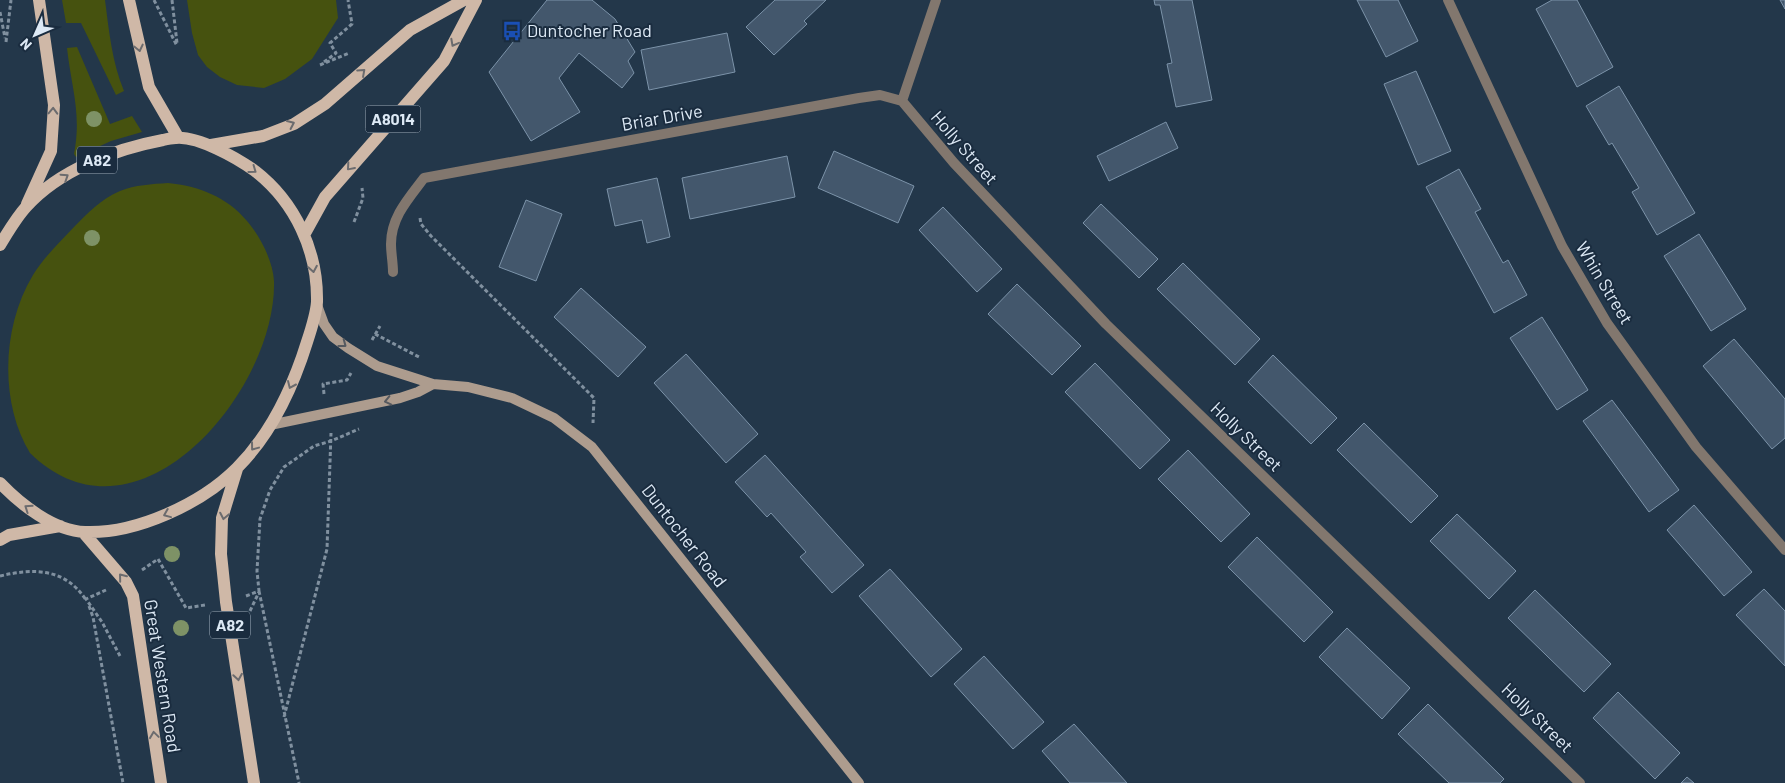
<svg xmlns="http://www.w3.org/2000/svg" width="1785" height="783" font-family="Barlow,sans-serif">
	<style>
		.green { fill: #46520f }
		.building { fill: #43576c; stroke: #7c93a9 }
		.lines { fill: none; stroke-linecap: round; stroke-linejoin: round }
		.path { stroke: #80909f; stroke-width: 3; stroke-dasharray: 4 2.5; stroke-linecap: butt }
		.street { stroke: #82776e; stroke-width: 10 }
		.secondary { stroke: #ad9c8e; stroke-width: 10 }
		.primary { stroke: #cfb8a7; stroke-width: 12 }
		.tree { fill: #7e9266 }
		.oneway { stroke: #6b6b6e }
		.oneway2 { stroke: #55595f }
		.labels { text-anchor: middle; stroke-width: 4; stroke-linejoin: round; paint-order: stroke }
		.shield { fill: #1a2c3f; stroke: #a2b0be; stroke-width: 1 }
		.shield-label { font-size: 16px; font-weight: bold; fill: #dde9f5 }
		.poi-label { font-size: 18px; fill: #dde9f5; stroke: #1a2c3f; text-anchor: start }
		.street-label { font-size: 18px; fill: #dde9f5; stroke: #1a2c3f }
	</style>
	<rect width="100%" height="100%" fill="#23374a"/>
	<!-- green -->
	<path class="green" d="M62,0H105C109,31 112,62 124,91L116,95L81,23H66Z
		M187,0H336L338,18L312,59L285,79L264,88L237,85L220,77L207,67L198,55L192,33Z
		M77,47L110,124L132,116L142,132L111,141L76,157L74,154C82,114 71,86 67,48Z
		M168,183C199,186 227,197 247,221C260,236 273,261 274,281C277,391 137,558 30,453C0,404 1,328 33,275C44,257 60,242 74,227C88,213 101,199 120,191C135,185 152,184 168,183Z"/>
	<!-- building -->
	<path class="building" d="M547,0H592L615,19L635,52L628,61L634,73L622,88L579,53L559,78L580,112L531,141L489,72Z
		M775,0H826L804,21L807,24L774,55L746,27Z
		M1154,0H1192L1212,100L1176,107L1167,64L1172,63L1160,5H1155Z
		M1357,0H1398L1418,41L1386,57Z
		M1552,0H1577L1613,67L1577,87L1536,9Z
		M1780,0H1785V9Z
		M727,33L735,72L649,90L641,50Z
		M1416,71L1451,151L1418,165L1384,84Z
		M1619,86L1695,213L1657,235L1632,192L1639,188L1612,143L1609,145L1586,106Z
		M1166,122L1178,148L1109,181L1097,156Z
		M834,151L914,186L898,223L818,188Z
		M787,156L795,197L690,219L682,178Z
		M1459,169L1481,209L1475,212L1503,263L1508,260L1527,295L1494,313L1426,187Z
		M657,178L670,237L647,243L642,220L615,226L607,189Z
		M526,200L562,214L536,281L499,267Z
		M1101,204L1158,259L1139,278L1083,223Z
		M943,207L1002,269L977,292L919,230Z
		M1699,234L1746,309L1711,331L1664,256Z
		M1183,263L1260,339L1235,365L1157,289Z
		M1017,284L1081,346L1052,375L988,314Z
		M581,288L646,347L618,377L554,317Z
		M1542,317L1588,390L1557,410L1510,338Z
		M1734,339L1785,399V438L1772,449L1703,366Z
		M686,354L758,434L726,463L654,383Z
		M1273,355L1337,418L1311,444L1248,382Z
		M1095,363L1170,440L1140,469L1065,392Z
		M1612,400L1679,490L1649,512L1583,421Z
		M1364,423L1438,496L1411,523L1337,450Z
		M1188,450L1250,514L1221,542L1158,479Z
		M765,455L864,565L832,593L800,557L806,552L771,513L767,517L735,482Z
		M1694,505L1752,572L1724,596L1667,530Z
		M1457,514L1516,571L1489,599L1430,541Z
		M1257,537L1333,612L1304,642L1228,567Z
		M890,569L962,649L931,677L859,596Z
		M1764,589L1785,611V666L1736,615Z
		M1535,590L1611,664L1584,692L1508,618Z
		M1347,628L1410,688L1382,719L1319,657Z
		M984,656L1044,722L1013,749L954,684Z
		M1618,692L1680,753L1655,779L1593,718Z
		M1428,704L1504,779L1500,783H1449L1398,734Z
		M1074,724L1127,783H1070L1042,751Z
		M1687,777L1694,783H1681Z"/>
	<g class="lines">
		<!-- path -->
		<path class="path" d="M154,0L177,46
			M172,0L177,43
			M0,12L5,38
			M6,42L11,0
			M324,62L336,53L330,43L352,24L348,0
			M320,65L349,53
			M420,218L421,224L431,236L594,398L593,423
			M354,222L363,198L362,188
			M375,334L419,357
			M372,340L380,326
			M324,394L323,384L347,380L351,373
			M142,570L158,559L186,608L205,605
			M0,576C34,568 65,568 86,600
			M106,590L86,599L102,622L120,656
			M259,591L299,783
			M246,596L259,591L257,571L260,519L270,490L284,467L314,446L331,441L359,429
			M89,606L93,617L123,783
			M250,611L259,592
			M284,717L327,549L331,433"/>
		<!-- street -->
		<path class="street" d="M1448,0L1562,246L1607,323L1696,447L1785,550
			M902,101L954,163L1106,324L1580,783
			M393,272C393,263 391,253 391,244C391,217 409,198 424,178L859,98L880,95L902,101L936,0"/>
		<!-- secondary -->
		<path class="secondary" d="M317,305L324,324L333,337L348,348L377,366L433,384L468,387L512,398L554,418L592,447L859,783
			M270,425L400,398L418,392L433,384"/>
		<!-- primary -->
		<path class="primary" d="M129,0L149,87L178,137
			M211,145L263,136L294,124L325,104L410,30L464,0
			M27,204L51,151L54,105L39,0
			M304,235L325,197L444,61L476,0
			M0,245C8,232 16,218 26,207C59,170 115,149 163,140C167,139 172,138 176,138C198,136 237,158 255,171C295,202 318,251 317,302C316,315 311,330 307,342C293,387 271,434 237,468C201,504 136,534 85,532C54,531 20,504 0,483
			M237,469L222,518L221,554L226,602L254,783
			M83,532L126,582L133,596L161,783
			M0,540L9,535L60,526"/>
	</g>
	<!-- trees -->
	<g class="tree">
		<circle cx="94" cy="119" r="8"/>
		<circle cx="92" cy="238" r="8"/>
		<circle cx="172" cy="554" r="8"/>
		<circle cx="181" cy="628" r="8"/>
	</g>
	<!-- one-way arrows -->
	<defs><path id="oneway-chevron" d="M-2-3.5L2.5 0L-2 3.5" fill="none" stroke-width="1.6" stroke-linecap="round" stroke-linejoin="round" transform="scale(1.25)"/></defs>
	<g class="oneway">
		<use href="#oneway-chevron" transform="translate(454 43) rotate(118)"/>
		<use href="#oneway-chevron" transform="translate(139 48) rotate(77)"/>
		<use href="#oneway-chevron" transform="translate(362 72) rotate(-42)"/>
		<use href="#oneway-chevron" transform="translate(53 111) rotate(-88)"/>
		<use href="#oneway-chevron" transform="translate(291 124) rotate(-25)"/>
		<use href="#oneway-chevron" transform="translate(350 167) rotate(131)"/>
		<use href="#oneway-chevron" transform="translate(253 170) rotate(36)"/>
		<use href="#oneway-chevron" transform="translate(65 177) rotate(-33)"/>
		<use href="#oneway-chevron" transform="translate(313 269) rotate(80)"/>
		<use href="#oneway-chevron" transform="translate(291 385) rotate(114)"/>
		<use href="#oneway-chevron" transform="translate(254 447) rotate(127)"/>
		<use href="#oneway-chevron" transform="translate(28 508) rotate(-145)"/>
		<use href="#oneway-chevron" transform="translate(167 514) rotate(158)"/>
		<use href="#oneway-chevron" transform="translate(224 516) rotate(101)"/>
		<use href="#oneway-chevron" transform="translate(122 577) rotate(-129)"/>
		<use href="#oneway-chevron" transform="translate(238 677) rotate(81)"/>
		<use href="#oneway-chevron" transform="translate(154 735) rotate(-98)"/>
	</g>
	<g class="oneway2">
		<use href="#oneway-chevron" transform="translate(343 344) rotate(37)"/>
		<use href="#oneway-chevron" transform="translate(388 401) rotate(167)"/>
	</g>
	<!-- icons -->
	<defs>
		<symbol id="bus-bare" viewBox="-9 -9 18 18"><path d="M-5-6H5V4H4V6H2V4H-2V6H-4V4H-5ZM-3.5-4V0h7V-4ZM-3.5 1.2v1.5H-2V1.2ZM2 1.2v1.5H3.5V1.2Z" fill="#1a4fb4" stroke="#1a2c3f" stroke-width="2.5" paint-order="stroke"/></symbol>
	</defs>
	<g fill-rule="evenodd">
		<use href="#bus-bare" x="498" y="17" width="28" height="28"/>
	</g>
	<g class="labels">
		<!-- shield labels -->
		<g class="shield">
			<rect x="365.5" y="105.5" width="55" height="27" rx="4"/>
			<rect x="77" y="146.5" width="40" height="27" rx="4"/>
			<rect x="210" y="611.5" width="40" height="27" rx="4"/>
		</g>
		<g class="shield-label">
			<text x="393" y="125">A8014</text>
			<text x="97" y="166">A82</text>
			<text x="230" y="631">A82</text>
		</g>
		<!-- poi labels -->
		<g class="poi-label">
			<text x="527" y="37">Duntocher Road</text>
		</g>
		<!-- street labels -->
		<g class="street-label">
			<text transform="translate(662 118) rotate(-10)" y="6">Briar Drive</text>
			<text transform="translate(964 148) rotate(49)" y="6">Holly Street</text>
			<text transform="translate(1604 283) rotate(59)" y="6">Whin Street</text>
			<text transform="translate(1246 437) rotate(44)" y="6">Holly Street</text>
			<text transform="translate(684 536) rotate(52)" y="6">Duntocher Road</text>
			<text transform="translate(162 676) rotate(81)" y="6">Great Western Road</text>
			<text transform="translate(1537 718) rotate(44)" y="6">Holly Street</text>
		</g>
	</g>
	<!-- north arrow -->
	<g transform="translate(35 35) rotate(225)" stroke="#1a2c3f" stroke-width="4" paint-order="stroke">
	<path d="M0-4L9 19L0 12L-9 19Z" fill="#dde9f5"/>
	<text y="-8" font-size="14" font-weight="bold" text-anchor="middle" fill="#dde9f5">N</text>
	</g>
</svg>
